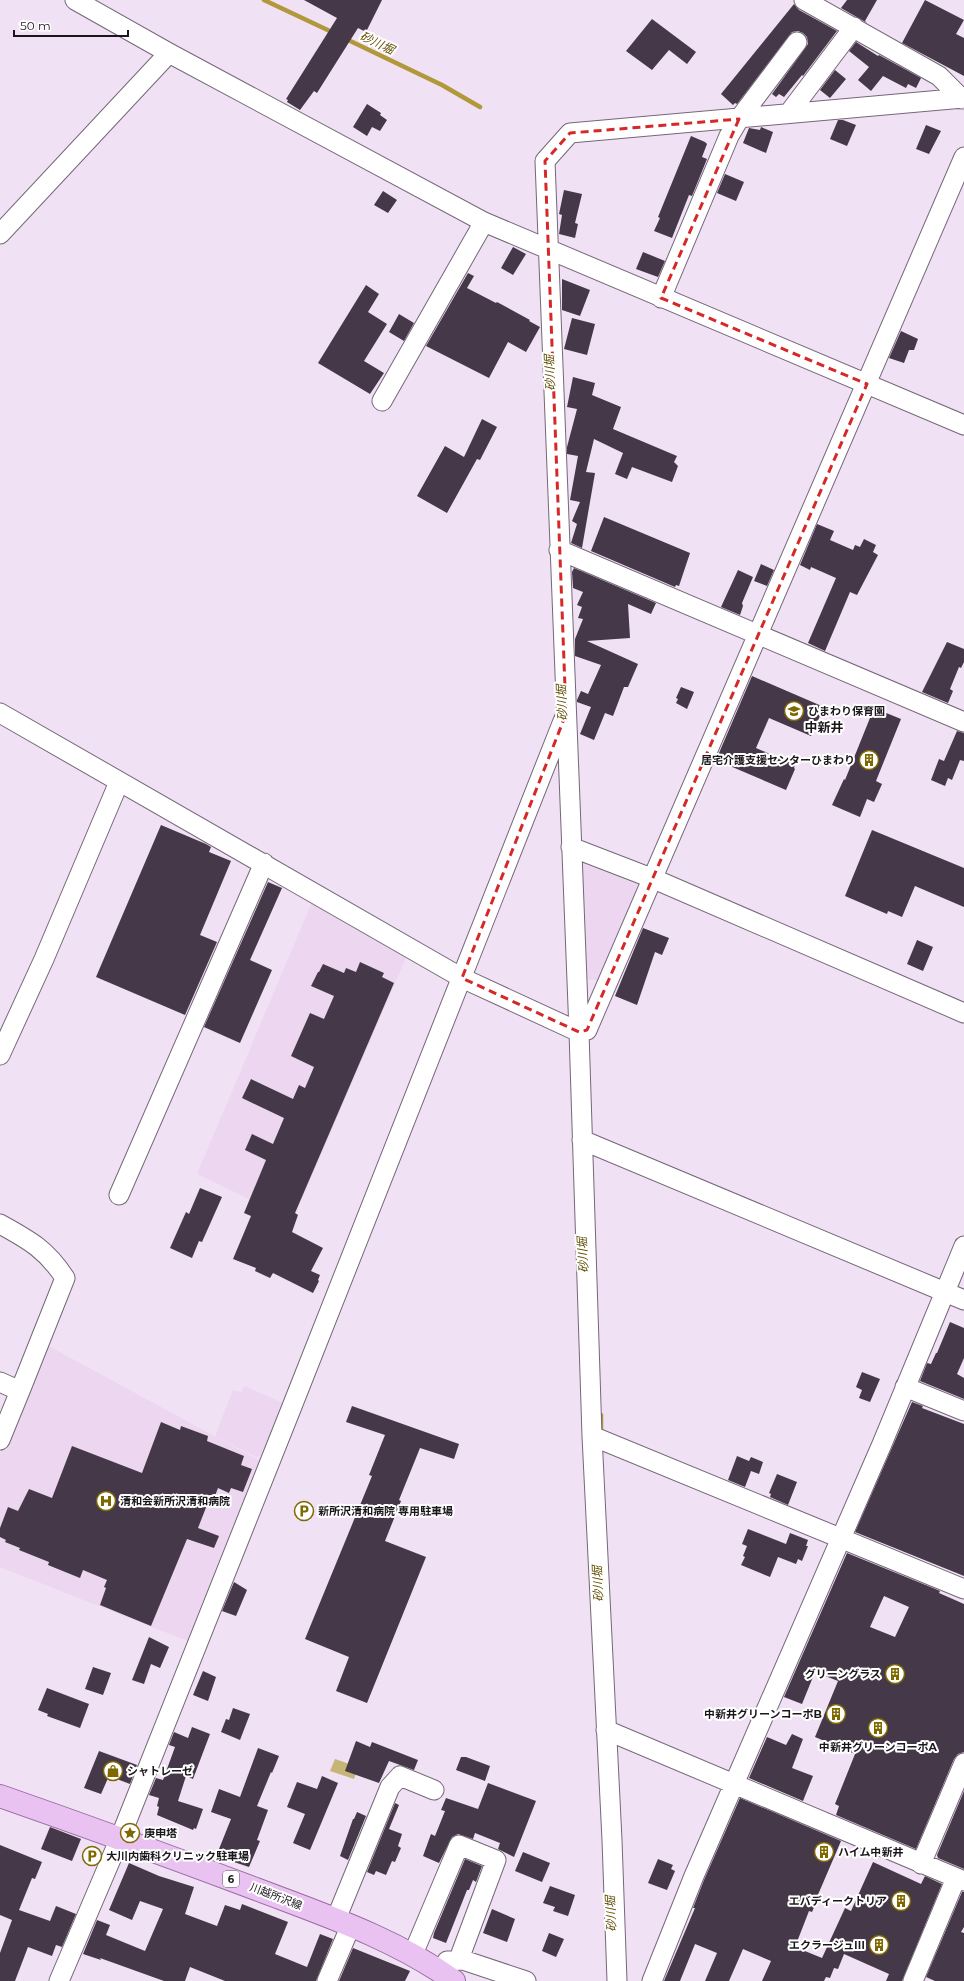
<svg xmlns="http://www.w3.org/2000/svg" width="964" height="1981" font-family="Montserrat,'Noto Sans JP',sans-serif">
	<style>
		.built { fill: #ecd6f0 }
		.green { fill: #c7b577 }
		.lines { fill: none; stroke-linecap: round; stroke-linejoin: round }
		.stream { stroke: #b1983a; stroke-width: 4.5 }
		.building { fill: #453848; fill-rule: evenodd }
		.minor-casing { stroke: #756778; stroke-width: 21 }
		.major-casing { stroke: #986ba1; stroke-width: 24 }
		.minor { stroke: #fff; stroke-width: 19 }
		.major { stroke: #e9c2f2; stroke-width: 22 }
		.marked { fill: none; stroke: #d62828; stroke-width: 3; stroke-dasharray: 8 5; stroke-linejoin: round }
		.labels { text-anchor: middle; stroke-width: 4; stroke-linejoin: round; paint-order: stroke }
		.shield { fill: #fff; stroke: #5f5c60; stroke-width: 1 }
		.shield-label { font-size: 10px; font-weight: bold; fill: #1b161c }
		.poi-label { font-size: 11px; font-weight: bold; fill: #1b161c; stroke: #fff; text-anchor: start }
		.street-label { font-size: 11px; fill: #1b161c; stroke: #fff }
		.water-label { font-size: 12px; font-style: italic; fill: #635107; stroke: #fff }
		.quarter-label { font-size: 13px; font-weight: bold; fill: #1b161c; stroke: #fff }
	</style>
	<rect width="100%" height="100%" fill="#f1e1f5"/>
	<!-- built -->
	<path class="built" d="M581,856L645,884L604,981L585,979Z
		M313,900L408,953L293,1220L197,1174Z
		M45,1344L262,1462L190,1642L0,1567V1453Z
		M244,1386L283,1403L263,1455L256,1457L215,1436L233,1390L241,1392Z"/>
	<!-- green -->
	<path class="green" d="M335,1759L358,1767L354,1779L330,1771Z"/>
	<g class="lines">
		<!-- stream -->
		<path class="stream" d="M264,0L334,33
			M344,38L442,85L480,107
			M601,1415V1430"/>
	</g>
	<!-- building -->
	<path class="building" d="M304,0H382L366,32L358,28L317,93L314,91L300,110L287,102L288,100L286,99L337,18Z
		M847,0H877L865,21L867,23L841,8Z
		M925,0L964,20L956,34L964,38V76L902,43Z
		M794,4L799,10L837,31L803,76L802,75L784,97L779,94L776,97L772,94L808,44L807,37L803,33L798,31L792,32L737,104L735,103L733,105L721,94Z
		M652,19L696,52L687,64L669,50L652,70L626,51Z
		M856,42L878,56L879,55L921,78L916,88L908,84L906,88L883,76L871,91L858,80L869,67L849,51Z
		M835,70L846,79L830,98L820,90Z
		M367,104L381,113L380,115L387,120L380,131L372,127L367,136L353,127Z
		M838,120H843L856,125L847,146L830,139Z
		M926,125L941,131L929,154L916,149Z
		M761,127L773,132L766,153L743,143L749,128L760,130Z
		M691,136L705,142L707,144L702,157L707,159L692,196L689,195L672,238L654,231L660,218L658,217Z
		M725,174L744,182L736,201L717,193Z
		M564,190L582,194L575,223L578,224L575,238L559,234L562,215L559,214Z
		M383,191L397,200L388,213L374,205Z
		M513,247L526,254L513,275L501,268Z
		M643,252L665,261L658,277L636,269Z
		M468,273L474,276L467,288L496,303L497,302L530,320L529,321L540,327L526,352L508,342L489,378L426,346Z
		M562,279L590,290L580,316L562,310Z
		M366,285L379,294L368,312L387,324L364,361L384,373L370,394L318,363Z
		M399,314L414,323L404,341L389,332Z
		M572,318L595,324L587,355L564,349Z
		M901,331L918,339L914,350H909L904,363L889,358Z
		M573,377L595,383L592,395L621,407L613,429L677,456L674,462L678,466L672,482L632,467L627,479L615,474L623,453L594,439L586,472L595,473L582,548L571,543L577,524L572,521L580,502L570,500L578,456L567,454V447L577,409L567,407Z
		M482,419L497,427L480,460L477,459L447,513L417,496L445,446L464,457Z
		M604,517L690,553L679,586L676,585L675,587L591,551Z
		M817,524L834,531L830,540L853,550L855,545L860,547L864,539L876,545L873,552L878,555L857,595L850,592L825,651L808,643L836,578L811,567L810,570L800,565Z
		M761,564L774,570L767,586L754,581Z
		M574,568L656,603L651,614L628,604L630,638L587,641L638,664L628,687H624L613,716L605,713L594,740L580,734L591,707L577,702V700L581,691L588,694L601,665L575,656V639L583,619L578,618L582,607L577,605L583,592L573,588L572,572Z
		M738,570L753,577L742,603L743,606L740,615L721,607Z
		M947,642L964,649V662L961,668L959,667L950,689L953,691L948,703L922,692Z
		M752,676L824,707L811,736L769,718L756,748L795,765L794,768L795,769L786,790L716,760Z
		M681,687L694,692L687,709L676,703L678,699L676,698Z
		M874,708L901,719L876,781L882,784L874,802L867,799L860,817L832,805L844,779L845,780Z
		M957,731L964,733V761L960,760L952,780L948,778L945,786L931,780L939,759L944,761Z
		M161,825L206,844L211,847L209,852L231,861L200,935L217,942L185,1015L96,977Z
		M872,830L964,868V907L915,886L902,917L888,911L887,914L845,896Z
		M268,882L282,888L250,960L272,970L240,1043L204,1027Z
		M643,928L669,938L662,955L655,952L637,1005L615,996Z
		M917,940L933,947L923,971L907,964Z
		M360,962L384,973L382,977L394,983L295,1213L298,1215L292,1232L323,1248L311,1271L320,1275L318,1280L319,1281L313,1293L273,1273L270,1278L255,1271L256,1268L233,1259L251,1216L244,1213L266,1160L245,1150L252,1134L273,1144L284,1118L242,1098L251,1079L293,1099L299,1085L305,1088L314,1067L291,1056L310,1013L324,1019L334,996L311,986L318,972H319L323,964L344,973L346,968L356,972Z
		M200,1188L222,1197L202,1242L199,1241L192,1258L170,1248L186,1212L189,1214Z
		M950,1322L964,1328V1358L957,1374L964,1378V1399L920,1381L927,1363L931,1364L936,1353H937Z
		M862,1372L880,1379L870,1402L859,1398L862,1390L856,1387Z
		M912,1402L923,1406L922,1408L964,1424V1576L855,1532Z
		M352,1406L459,1444L454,1459L420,1448L399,1500L401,1501L385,1541L426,1557L367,1703L336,1691L349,1657L305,1639L372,1476L369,1475L385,1435L346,1422Z
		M161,1422L180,1430L181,1426L208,1436L207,1441L244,1456L241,1465L252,1469L243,1492L231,1488L229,1493L218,1488L211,1506L207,1505L198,1528L219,1536L214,1548L187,1539L151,1626L100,1605L106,1588L104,1587L107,1580L83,1570L80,1578L48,1565L49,1562L19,1550L20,1548L5,1542L6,1540L0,1537V1528L8,1507L18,1511L29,1489L52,1498L72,1446L142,1473Z
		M737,1456L749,1461L751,1457L763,1462L759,1474L751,1471L745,1487L728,1480Z
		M777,1474L797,1482L788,1505L770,1497L771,1494L769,1493Z
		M748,1529L786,1544L790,1533L808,1540L806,1546H808L802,1561L798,1559L796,1564L778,1557L770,1577L741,1565L745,1557L743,1556L747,1546L742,1544Z
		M847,1553L933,1588L940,1591L939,1593L964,1604V1752L958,1754L954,1759L916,1849L836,1815L839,1806L835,1804L855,1754L815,1737L838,1681L815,1672L802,1704L784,1697ZM884,1596L909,1607L895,1637L870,1627Z
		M234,1582L247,1590L236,1616L222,1611Z
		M149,1637L169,1647L160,1668L151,1664L144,1684L132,1680Z
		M93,1667L111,1673L103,1695L85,1689Z
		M203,1671L216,1677L208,1701L193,1695Z
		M47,1688L89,1704L80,1728L47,1716L48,1714L38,1710Z
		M233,1708L250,1714L240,1740L221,1732L226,1719L229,1720Z
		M192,1727L210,1734L193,1779L186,1776L178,1801L203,1809L196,1829L194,1828L193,1830L157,1815L159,1807L157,1806L159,1798L149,1795L156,1778L163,1780L175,1747L169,1745L174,1732L188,1738Z
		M792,1734L803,1739L792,1768L813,1776L803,1801L749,1778L767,1737L786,1745Z
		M356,1741L370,1747L372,1742L418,1760L414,1770L389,1761L379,1783L345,1771Z
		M258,1748L279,1756L272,1773L271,1772L257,1806L268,1810L257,1840L260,1841L249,1867L228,1860L230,1854L219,1849L231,1819L211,1812L219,1789L240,1797Z
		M99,1751L137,1765L130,1784L109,1776L101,1794L84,1788Z
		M461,1757H466L490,1766L485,1781L456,1770Z
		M322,1776L338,1783L310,1850L293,1843L305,1814L287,1807L297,1782L317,1789Z
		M488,1783L536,1801L514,1857L498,1849L500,1843L475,1833L473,1839L458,1834L452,1837L439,1863L423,1856L431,1834L435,1836L445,1811L441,1810L446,1798L478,1809Z
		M964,1791V1869L938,1858L937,1855Z
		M740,1798L841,1841L817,1897L818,1898L812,1912L809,1911L795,1947L822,1958L845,1908L851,1911L873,1862L921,1884L925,1876L942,1884L902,1981H886L889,1974L844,1954L838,1969L834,1968L830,1978L826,1977L824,1981H762L771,1961L743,1949L729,1981H705L717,1953L695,1944L680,1981H664L695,1908H693L704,1880Z
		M395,1803L399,1805L389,1829L402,1834L398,1846L401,1848L395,1862L392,1861L386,1875L376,1871L374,1875L367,1872Z
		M357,1812L366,1816L348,1860L340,1856L353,1819H354Z
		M50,1827L81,1839L72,1861L41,1849Z
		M0,1845L42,1862L35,1879L32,1878L19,1910L50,1921L56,1906L76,1914L62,1947L56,1945L52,1956L28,1947L15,1981H0V1953L12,1920L0,1915Z
		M523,1852L550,1863L542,1882L515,1871Z
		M465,1859L482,1866L476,1882L473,1880L469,1890H467L446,1943L433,1938L434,1933Z
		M658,1859L673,1865L671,1869L675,1871L667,1890L648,1883Z
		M129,1863L159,1876L194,1887L185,1914L217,1926L225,1905L240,1910L242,1904L288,1922L275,1954L307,1967L320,1934L333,1939L316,1981H225L190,1967L185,1981H164L100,1958L101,1960L83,1954L97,1920L110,1925L106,1935L145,1951L163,1909L140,1901L132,1920L109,1910Z
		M550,1886L575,1895L568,1916L553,1911L555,1907L543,1903Z
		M962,1892H964V1927L961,1932L964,1933V1981H935L926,1977Z
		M492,1909L515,1919L507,1942L483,1933Z
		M549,1933L564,1939L556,1957L542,1951Z
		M353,1948L410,1971L405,1981H339Z"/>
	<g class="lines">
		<defs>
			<path id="minor" d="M75,0L169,53L484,222L964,425
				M804,0L939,76L962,99
				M789,113L854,27
				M0,234L169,53
				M661,298L729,136L739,119L797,42
				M382,401L484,222
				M559,550L964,722
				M0,713L462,978L579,1032L587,1030L964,157
				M571,847L654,879L964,1013
				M0,1055L44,959L119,782
				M582,1140L964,1300
				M119,1195L264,863
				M0,1224C29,1240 46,1249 65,1278L20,1391
				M0,1382L20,1391L0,1440
				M905,1387L964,1411
				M592,1436L964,1589
				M606,1730L964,1881
				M921,1864L964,1763
				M336,1919L390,1787L400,1776L434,1790
				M413,1954L459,1845L496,1860L459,1959
				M447,1961L463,1960L526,1981
				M59,1981L120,1838L291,1409L563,721
				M327,1981L351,1925
				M617,1981L612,1840L592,1436L579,1032L545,161L570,133L964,98
				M652,1981L694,1876L882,1444L964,1246
				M913,1981L956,1878"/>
			<path id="major" d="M0,1796C86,1826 171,1857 256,1889C324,1915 394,1938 454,1981"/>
		</defs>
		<!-- minor casing -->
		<use href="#minor" class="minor-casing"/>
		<!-- major casing -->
		<use href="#major" class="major-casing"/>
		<!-- minor -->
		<use href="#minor" class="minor"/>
		<!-- major -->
		<use href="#major" class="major"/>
	</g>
	<!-- marked area -->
	<path class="marked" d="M739,119L661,298L867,384L587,1030L579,1032L462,978L566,714L545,161L570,133Z"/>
	<!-- icons -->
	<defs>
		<symbol id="school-ring" viewBox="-11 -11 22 22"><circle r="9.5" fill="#fff" stroke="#7f6800" stroke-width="1.5"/><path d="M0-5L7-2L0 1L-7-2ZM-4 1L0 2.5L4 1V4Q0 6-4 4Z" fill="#7f6800"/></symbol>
		<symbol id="building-ring" viewBox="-11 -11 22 22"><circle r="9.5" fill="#fff" stroke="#7f6800" stroke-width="1.5"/><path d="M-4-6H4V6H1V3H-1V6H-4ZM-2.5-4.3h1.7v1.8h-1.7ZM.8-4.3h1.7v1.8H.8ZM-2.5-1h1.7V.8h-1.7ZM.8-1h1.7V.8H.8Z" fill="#7f6800"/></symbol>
		<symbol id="hospital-ring" viewBox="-11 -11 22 22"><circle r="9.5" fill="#fff" stroke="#7f6800" stroke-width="1.5"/><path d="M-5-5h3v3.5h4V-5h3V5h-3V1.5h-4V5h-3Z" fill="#7f6800"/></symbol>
		<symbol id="parking-ring" viewBox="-11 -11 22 22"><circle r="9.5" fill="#fff" stroke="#7f6800" stroke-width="1.5"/><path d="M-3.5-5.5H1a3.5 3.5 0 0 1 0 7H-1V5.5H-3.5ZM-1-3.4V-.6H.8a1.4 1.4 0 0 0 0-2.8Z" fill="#7f6800"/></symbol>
		<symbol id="shop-ring" viewBox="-11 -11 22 22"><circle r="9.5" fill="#fff" stroke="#7f6800" stroke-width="1.5"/><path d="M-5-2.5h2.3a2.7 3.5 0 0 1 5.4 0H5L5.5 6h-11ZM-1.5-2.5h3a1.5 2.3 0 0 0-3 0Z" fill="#7f6800"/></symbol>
		<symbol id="sight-ring" viewBox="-11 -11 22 22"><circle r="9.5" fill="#fff" stroke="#7f6800" stroke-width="1.5"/><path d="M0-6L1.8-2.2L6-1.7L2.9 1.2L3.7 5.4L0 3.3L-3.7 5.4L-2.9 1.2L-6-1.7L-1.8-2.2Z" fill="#7f6800"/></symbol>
	</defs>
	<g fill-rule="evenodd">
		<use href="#school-ring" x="783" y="700" width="22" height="22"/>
		<use href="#building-ring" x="858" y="749" width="22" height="22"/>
		<use href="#hospital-ring" x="95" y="1490" width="22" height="22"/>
		<use href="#parking-ring" x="293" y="1500" width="22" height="22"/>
		<use href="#building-ring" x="884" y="1663" width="22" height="22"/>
		<use href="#building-ring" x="825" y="1703" width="22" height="22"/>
		<use href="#building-ring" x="867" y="1717" width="22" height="22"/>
		<use href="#shop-ring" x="102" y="1760" width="22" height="22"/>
		<use href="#sight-ring" x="119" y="1822" width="22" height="22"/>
		<use href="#building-ring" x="813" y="1841" width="22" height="22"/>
		<use href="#parking-ring" x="81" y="1845" width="22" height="22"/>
		<use href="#building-ring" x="890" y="1890" width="22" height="22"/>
		<use href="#building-ring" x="868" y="1934" width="22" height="22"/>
	</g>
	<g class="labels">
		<!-- shield labels -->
		<rect class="shield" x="223" y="1871" width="16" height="16" rx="3"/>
		<g class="shield-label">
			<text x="231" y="1883">6</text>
		</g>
		<!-- poi labels -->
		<g class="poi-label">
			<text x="808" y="715">ひまわり保育園</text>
			<text x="855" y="764" text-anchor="end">居宅介護支援センターひまわり</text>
			<text x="120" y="1505">清和会新所沢清和病院</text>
			<text x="318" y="1515">新所沢清和病院 専用駐車場</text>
			<text x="881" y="1678" text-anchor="end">グリーングラス</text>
			<text x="822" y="1718" text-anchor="end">中新井グリーンコーポB</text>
			<text x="878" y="1751" text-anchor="middle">中新井グリーンコーポA</text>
			<text x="127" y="1775">シャトレーゼ</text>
			<text x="144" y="1837">庚申塔</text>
			<text x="838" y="1856">ハイム中新井</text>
			<text x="106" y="1860">大川内歯科クリニック駐車場</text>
			<text x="887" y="1905" text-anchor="end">エバディークトリア</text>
			<text x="865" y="1949" text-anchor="end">エクラージュⅢ</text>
		</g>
		<!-- street labels -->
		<g class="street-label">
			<text transform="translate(276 1896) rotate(21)" y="4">川越所沢線</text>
		</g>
		<!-- water labels -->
		<g class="water-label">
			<text transform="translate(377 43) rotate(26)" y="4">砂川堀</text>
			<text transform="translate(550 373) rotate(-92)" y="4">砂川堀</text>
			<text transform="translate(562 703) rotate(-92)" y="4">砂川堀</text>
			<text transform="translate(583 1255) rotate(-93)" y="4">砂川堀</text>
			<text transform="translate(598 1584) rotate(-92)" y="4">砂川堀</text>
			<text transform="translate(611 1914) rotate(-92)" y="4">砂川堀</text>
		</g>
		<!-- quarter labels -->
		<g class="quarter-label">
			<text x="824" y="732">中新井</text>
		</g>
	</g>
	<!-- scale -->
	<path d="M14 30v6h114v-6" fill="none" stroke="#1b161c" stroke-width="2"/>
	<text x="20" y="30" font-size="12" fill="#1b161c" stroke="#ffffff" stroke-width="3" paint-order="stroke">50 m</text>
</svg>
